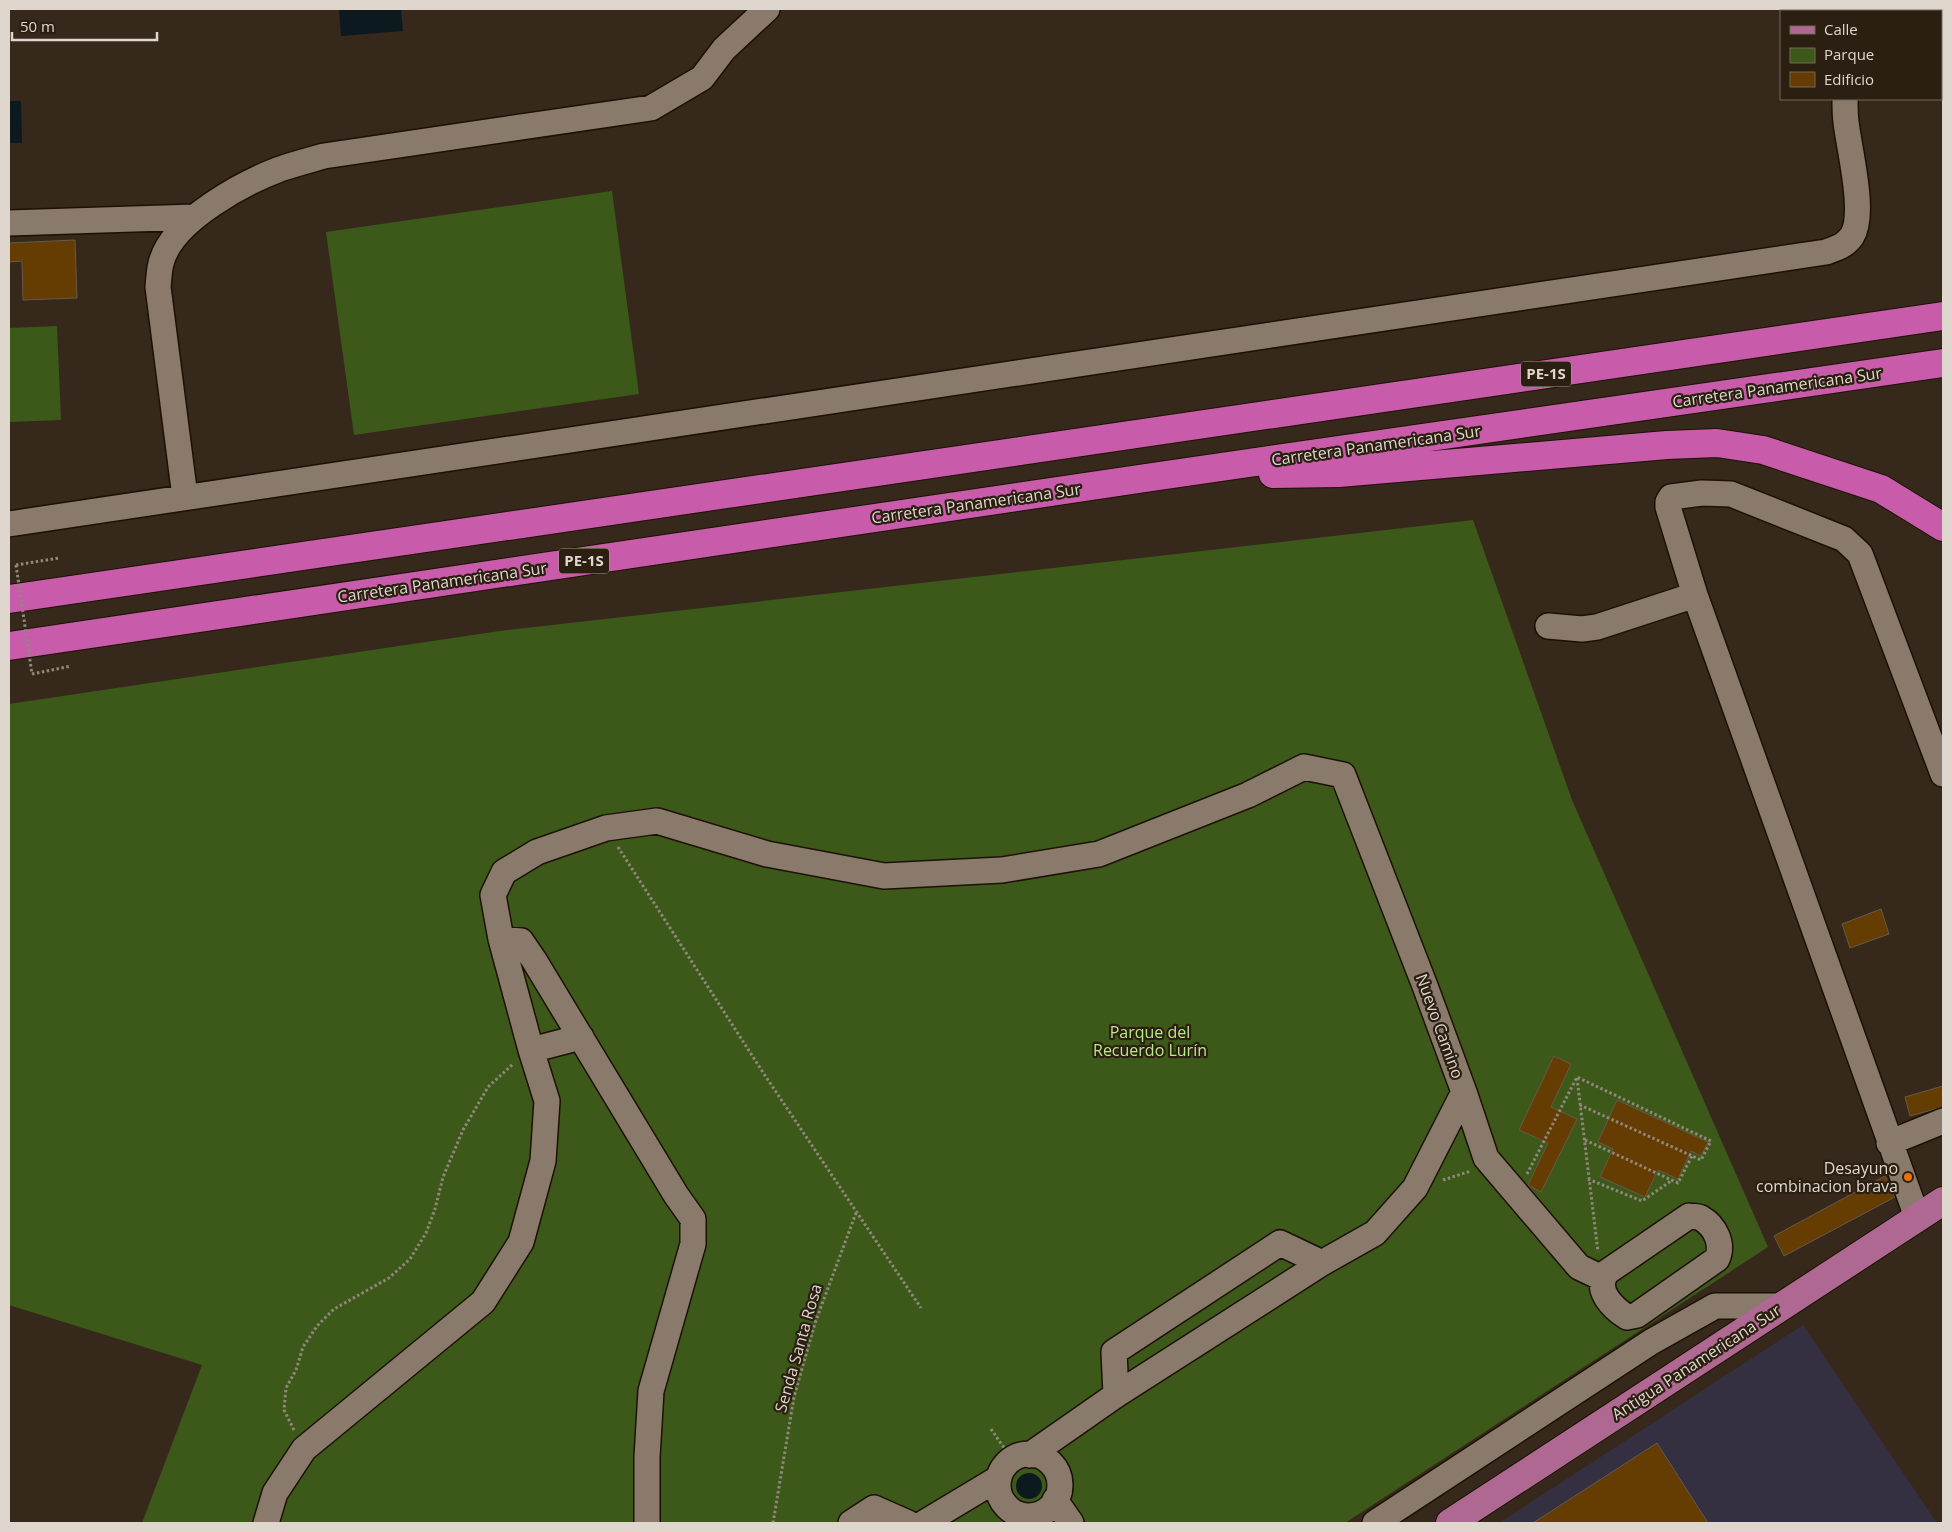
<svg xmlns="http://www.w3.org/2000/svg" width="1952" height="1532" font-family="'Open Sans',sans-serif">
	<style>
		.industrial { fill: #343041 }
		.green { fill: #3c5919 }
		.water { fill: #0c1a1f }
		.building { fill: #653c01; stroke: #67594a }
		.lines { fill: none; stroke-linecap: round; stroke-linejoin: round }
		.minor-casing { stroke: #1d1105; stroke-width: 28 }
		.major-casing { stroke: #1d1105; stroke-width: 30 }
		.highway-casing { stroke: #1d1105; stroke-width: 30 }
		.path { stroke: #91877c; stroke-width: 3; stroke-dasharray: 2.5 2.5; stroke-linecap: butt }
		.minor { stroke: #8a7a6b; stroke-width: 25 }
		.major { stroke: #af6891; stroke-width: 28 }
		.highway { stroke: #c85caa; stroke-width: 28 }
		.path-bridge { stroke: #91877c; stroke-width: 3; stroke-dasharray: 2.5 2.5; stroke-linecap: butt }
		.food-dot { fill: #e8710a; stroke: #2b1f12; stroke-width: 2 }
		.labels { text-anchor: middle; stroke-width: 4.5; stroke-linejoin: round; paint-order: stroke }
		.shield { fill: #2b1f12; stroke: #a9a096; stroke-width: 1 }
		.shield-label { font-size: 15px; font-weight: bold; fill: #dfd7ce }
		.street-label { font-size: 16px; fill: #dfd7ce; stroke: #2b1f12 }
		.park-label { font-size: 16px; fill: #b7e987; stroke: #2b1f12 }
		.poi-label { font-size: 16px; fill: #dfd7ce; stroke: #2b1f12; text-anchor: end }
	</style>
	<rect width="100%" height="100%" fill="#36291b"/>
	<!-- industrial -->
	<path class="industrial" d="M1803,1325L1937,1523H1499Z"/>
	<!-- green -->
	<path class="green" d="M612,191L639,394L354,435L326,232Z
		M57,326L61,420L9,422V328Z
		M1473,520L1572,800L1768,1247L1345,1523H142L202,1365L9,1305V704L500,631Z"/>
	<!-- water -->
	<path class="water" d="M339,9H401L403,31L341,36Z
		M9,101H21L22,143H9Z
		M1016 1486a13 13 0 1 1 26 0a13 13 0 1 1-26 0Z"/>
	<!-- building -->
	<path class="building" d="M75,240L77,298L23,300L22,261L9,262V243Z
		M1881,909L1889,934L1850,948L1842,924Z
		M1554,1056L1571,1064L1551,1107L1577,1119L1541,1192L1528,1185L1548,1143L1519,1130Z
		M1943,1086V1107L1910,1116L1905,1097Z
		M1617,1100L1708,1142L1701,1156L1691,1151L1678,1179L1658,1170L1645,1197L1600,1177L1613,1149L1598,1142Z
		M1885,1176L1895,1197L1784,1256L1774,1236Z
		M1657,1443L1708,1523H1533Z"/>
	<g class="lines">
		<defs>
			<path id="minor" d="M1842,9V11
				M9,223L195,217
				M185,497L158,287C159,278 159,268 162,260C174,220 243,183 280,169C295,164 310,160 324,156L651,108L702,78L724,49L767,9
				M9,524L1826,252C1837,248 1845,246 1852,236C1866,214 1849,149 1846,122C1845,114 1845,106 1845,99
				M1548,626L1582,629L1597,627L1695,595
				M501,939L521,941L534,960L676,1195L693,1219V1244L651,1391L647,1457V1523
				M531,1050L581,1037
				M1889,1143L1943,1121
				M1689,1216C1692,1217 1698,1216 1701,1218C1715,1226 1724,1244 1717,1259L1637,1315L1627,1317C1613,1308 1593,1289 1607,1272Z
				M1917,1217L1695,595L1668,507V502L1671,497L1702,493L1731,494L1844,539L1860,554L1943,774
				M1116,1395L1114,1352L1280,1243L1322,1263
				M998 1485a31 31 0 1 1 62 0a31 31 0 1 1-62 0Z
				M1030,1455L1116,1395L1322,1263L1375,1233L1415,1188L1464,1092
				M1055,1500L1071,1523
				M266,1523L275,1493L304,1449L483,1302L521,1242L543,1161L547,1101L531,1050L501,939L493,895L504,872L537,852L606,828L657,821L767,854L884,876L1002,870L1099,854L1248,795L1304,767L1343,775L1425,986L1464,1092L1486,1158L1579,1267L1602,1278
				M851,1523L874,1508L908,1523
				M924,1523L999,1478
				M1375,1523L1651,1342L1715,1306H1782"/>
			<path id="major" d="M1450,1523L1943,1201"/>
			<path id="highway" d="M1273,474L1339,473L1667,445L1717,443L1763,450L1881,489L1943,527
				M9,599L1943,316
				M9,646L1159,476L1943,363"/>
		</defs>
		<!-- minor casing -->
		<use href="#minor" class="minor-casing"/>
		<!-- major casing -->
		<use href="#major" class="major-casing"/>
		<!-- highway casing -->
		<use href="#highway" class="highway-casing"/>
		<!-- path -->
		<path class="path" d="M16,565L59,558
			M32,674L71,666
			M618,847L764,1074L921,1308
			M1577,1078L1598,1252
			M1585,1140L1678,1183L1692,1156
			M1527,1174L1577,1077L1711,1141L1701,1160L1580,1105
			M1588,1179L1642,1201L1671,1181
			M1443,1180L1471,1171
			M991,1429L1009,1455
			M294,1430L284,1410L286,1388L296,1370L303,1347L317,1326L334,1309L389,1278L410,1259L426,1233L435,1209L443,1177L463,1130L488,1087L513,1064
			M773,1523L794,1397L815,1323L856,1213"/>
		<!-- minor -->
		<use href="#minor" class="minor"/>
		<!-- major -->
		<use href="#major" class="major"/>
		<!-- highway -->
		<use href="#highway" class="highway"/>
		<!-- path-bridge -->
		<path class="path-bridge" d="M16,565L32,674"/>
	</g>
	<!-- markers -->
	<circle class="food-dot" cx="1908" cy="1177" r="5"/>
	<g class="labels">
		<!-- shield labels -->
		<g class="shield">
			<rect x="1521" y="361.5" width="50" height="25" rx="4"/>
			<rect x="559" y="548.5" width="50" height="25" rx="4"/>
		</g>
		<g class="shield-label">
			<text x="1546" y="379">PE-1S</text>
			<text x="584" y="566">PE-1S</text>
		</g>
		<!-- street labels -->
		<g class="street-label">
			<text transform="translate(1777 387) rotate(-8)" y="6">Carretera Panamericana Sur</text>
			<text transform="translate(1376 445) rotate(-8)" y="6">Carretera Panamericana Sur</text>
			<text transform="translate(976 503) rotate(-8)" y="6">Carretera Panamericana Sur</text>
			<text transform="translate(442 582) rotate(-8)" y="6">Carretera Panamericana Sur</text>
			<text transform="translate(1440 1026) rotate(70)" y="6">Nuevo Camino</text>
			<text transform="translate(798 1348) rotate(-74)" y="6">Senda Santa Rosa</text>
			<text transform="translate(1696 1362) rotate(-33)" y="6">Antigua Panamericana Sur</text>
		</g>
		<!-- park labels -->
		<g class="park-label">
			<text x="1150" y="1038">Parque del<tspan x="1150" dy="18">Recuerdo Lurín</tspan></text>
		</g>
		<!-- poi labels -->
		<g class="poi-label">
			<text x="1898" y="1174">Desayuno<tspan x="1898" dy="18">combinacion brava</tspan></text>
		</g>
	</g>
	<!-- border -->
	<rect width="1952" height="1532" fill="none" stroke="#dfd7ce" stroke-width="20"/>
	<!-- legend -->
	<rect x="1780" y="10" width="162" height="90" fill="#2b1f12" stroke="#73695d"/>
	<rect x="1790" y="26" width="25" height="8" fill="#af6891" stroke="#73695d"/>
	<text x="1824" y="35" font-size="15" fill="#dfd7ce">Calle</text>
	<rect x="1790" y="48" width="25" height="15" fill="#3c5919" stroke="#73695d"/>
	<text x="1824" y="60" font-size="15" fill="#dfd7ce">Parque</text>
	<rect x="1790" y="72" width="25" height="15" fill="#653c01" stroke="#73695d"/>
	<text x="1824" y="85" font-size="15" fill="#dfd7ce">Edificio</text>
	<!-- scale -->
	<path d="M12 32v8h145v-8" fill="none" stroke="#dfd7ce" stroke-width="2.5"/>
	<text x="20" y="32" font-size="15" fill="#dfd7ce" stroke="#2b1f12" stroke-width="4" paint-order="stroke">50 m</text>
</svg>
